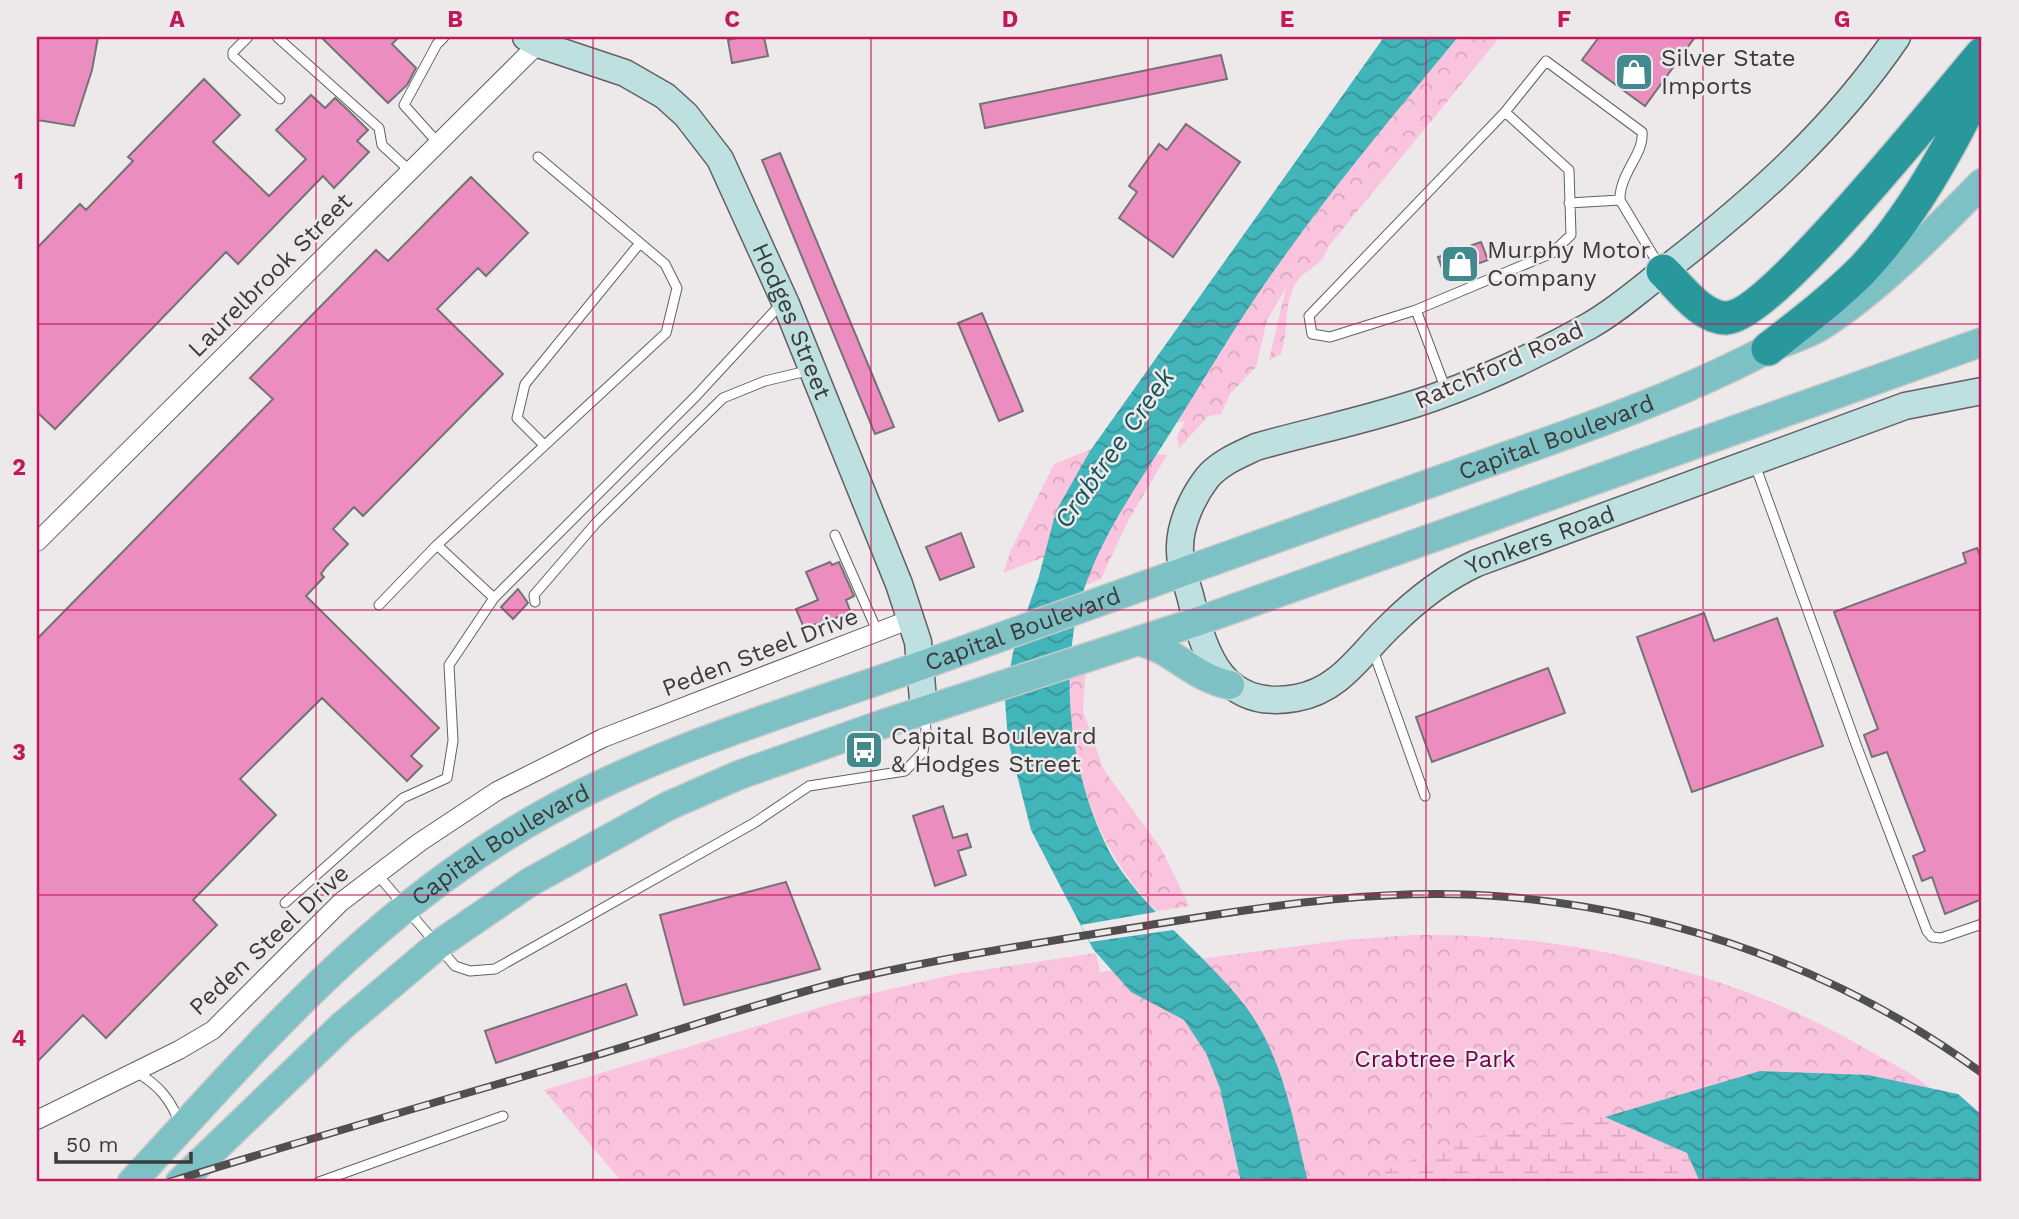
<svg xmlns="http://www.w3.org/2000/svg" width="2019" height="1219" font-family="'Work Sans',sans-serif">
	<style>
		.forest { fill: url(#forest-crowns) }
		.wetland { fill: url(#wetland-marsh) }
		.water { fill: url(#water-waves) }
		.pier { fill: #ede9eb }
		.building { fill: #eb8ebf; stroke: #757274; stroke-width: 2 }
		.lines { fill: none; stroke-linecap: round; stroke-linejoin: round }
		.lane-casing { stroke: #636061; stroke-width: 11 }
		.street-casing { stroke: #636061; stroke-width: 20 }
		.secondary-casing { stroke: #636061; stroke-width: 29 }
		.primary-casing { stroke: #c8c8c8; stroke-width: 31 }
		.highway-casing { stroke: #c8c8c8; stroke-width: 36 }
		.lane { stroke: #fff; stroke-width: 9 }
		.street { stroke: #fff; stroke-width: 18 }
		.secondary { stroke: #bee0e1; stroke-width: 26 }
		.primary { stroke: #7ec1c4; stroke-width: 28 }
		.highway { stroke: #28989c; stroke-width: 33 }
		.rail-casing { stroke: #504f50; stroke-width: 8 }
		.rail { stroke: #ede9eb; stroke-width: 5; stroke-dasharray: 16; stroke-linecap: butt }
		.grid { fill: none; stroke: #c2185b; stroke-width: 2; stroke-opacity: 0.55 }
		.labels { text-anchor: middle; stroke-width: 5; stroke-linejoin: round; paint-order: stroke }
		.poi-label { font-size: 24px; fill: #3c3b3c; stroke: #ede9eb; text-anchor: start }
		.street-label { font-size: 24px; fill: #3c3b3c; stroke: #ede9eb }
		.park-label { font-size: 24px; fill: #74004e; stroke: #ede9eb }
		.water-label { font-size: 26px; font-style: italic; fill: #145558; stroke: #ede9eb }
		.neatline { fill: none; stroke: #c2185b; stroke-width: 2.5 }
		.grid-label { font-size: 23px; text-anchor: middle; font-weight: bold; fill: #c2185b }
	</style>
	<defs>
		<pattern id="forest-crowns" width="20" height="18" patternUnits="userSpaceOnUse" patternTransform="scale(1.75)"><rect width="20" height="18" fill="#fac3de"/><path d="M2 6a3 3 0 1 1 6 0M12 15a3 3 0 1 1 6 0" fill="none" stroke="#d7a8bf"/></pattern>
		<pattern id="wetland-marsh" width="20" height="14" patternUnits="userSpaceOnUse" patternTransform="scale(1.75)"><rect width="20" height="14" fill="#fac3de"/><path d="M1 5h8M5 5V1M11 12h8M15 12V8" fill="none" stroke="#d7a8bf"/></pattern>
		<pattern id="water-waves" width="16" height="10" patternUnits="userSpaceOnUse" patternTransform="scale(1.75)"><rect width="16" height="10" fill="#41b5b9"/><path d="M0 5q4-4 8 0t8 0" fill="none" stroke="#389498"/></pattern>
	</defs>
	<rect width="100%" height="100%" fill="#ede9eb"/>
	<!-- forest -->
	<path class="forest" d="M1413,37H1500L1328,247C1323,267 1305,268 1296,283C1283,304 1289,332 1281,354L1269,360L1286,288L1267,320L1256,367L1230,394L1221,414L1208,416L1179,449L1177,437L1185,421L1139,430L1075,545L1003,573L1011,550L1054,464L1139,430Z
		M1149,453L1167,455L1128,521L1101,579L1086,585L1087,557Z
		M1086,665L1083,711L1104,770L1162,850L1189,906L1157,911C1095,850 1065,758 1071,672Z
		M1413,935C1570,933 1732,970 1868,1050C1889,1062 1918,1075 1935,1093C1948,1105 1972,1163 1982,1182H622L544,1090L848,999L956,974L1096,953L1100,972L1344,940Z"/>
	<!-- wetland -->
	<path class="wetland" d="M1605,1117L1687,1153L1700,1182H1388L1385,1171L1467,1138Z"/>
	<!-- water -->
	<path class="water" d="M1384,37H1458C1391,118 1324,198 1264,285C1232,331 1204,380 1174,427C1133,493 1084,557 1073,636C1063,708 1076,786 1109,851C1138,906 1207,955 1246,1007C1284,1058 1293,1121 1308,1182H1241L1220,1088L1206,1053L1184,1020L1131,992L1093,949L1031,830L1008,740L1005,700L1013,652L1039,576L1056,511L1090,451Z
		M1760,1071L1868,1075L1958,1094L1982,1115V1182H1700L1687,1153L1605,1117Z"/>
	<!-- pier -->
	<path class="pier" d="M1161,911L1180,929L1090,942L1081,925Z"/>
	<!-- building -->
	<path class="building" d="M37,37H98L92,70L74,126L37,120Z
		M321,37H399L392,44L416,68L407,85L388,103Z
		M741,37H764L768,56L732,63L728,40Z
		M1599,37H1695L1645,106L1582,60Z
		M1221,55L1227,79L985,128L980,104Z
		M204,79L240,115L213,142L269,196L306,159L276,130L311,95L325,108L335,98L350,112L368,130L357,141L369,152L334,188L323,176L238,264L226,252L55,429L37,412V248L80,204L86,210L133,161L128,157Z
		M1186,124L1240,162L1173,257L1119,218L1137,192L1129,186L1159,144L1167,150Z
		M780,153L894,427L875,434L762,160Z
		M471,177L528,233L486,276L478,268L437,309L503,374L363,516L354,507L333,529L348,544L326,567L321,574L324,577L306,596L439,728L411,756L422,766L407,781L322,698L240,779L276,815L193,900L217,925L106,1038L83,1015L37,1062V639L273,399L250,378L376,250L388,261Z
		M1481,242L1488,260L1445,276L1438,257Z
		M982,313L1023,411L999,421L958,323Z
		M961,533L974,567L940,580L926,547Z
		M1977,548L1982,561V899L1945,914L1932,877L1922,881L1913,856L1925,851L1887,752L1872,757L1864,735L1878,729L1834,612L1966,563L1963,553Z
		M830,562L832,565L839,562L854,596L846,600L851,613L804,628L796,609L818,600L806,572Z
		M518,589L528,603L513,619L501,607Z
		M1704,613L1714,641L1777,618L1823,746L1692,792L1637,637Z
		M1548,668L1565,713L1432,762L1416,717Z
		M943,806L953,838L967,834L971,847L958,851L966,875L935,886L913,816Z
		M786,882L820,969L684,1005L660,915Z
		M626,984L637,1015L496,1063L485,1031Z"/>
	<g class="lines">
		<defs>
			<path id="lane" d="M248,37L233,52V56L280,99
				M277,37L379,128L382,145L410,171
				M1505,112L1569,170L1571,235L1552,253L1416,310L1330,337L1312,334L1309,316Z
				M1505,112L1546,61L1642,132C1645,153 1619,174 1620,200L1660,267
				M438,143L404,105L437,44L444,37
				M1569,203L1620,200
				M1416,310L1446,390
				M544,445L517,418L525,384L640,243
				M1754,462L1857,747L1927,931L1932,937L1941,938L1982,924
				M835,535L878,633
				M494,598L437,545L666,333L677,288L665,264L538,157
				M535,602L534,595L596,523L723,398L765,381L811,370
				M379,605L437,545
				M1373,650L1425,796
				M377,874L455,966L470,971L495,969L754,823L809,786L905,771L923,752L926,732L925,716
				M285,903L403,798L447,778L453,741L449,665L494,598L696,396L781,304
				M136,1072C159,1085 171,1100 180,1124
				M319,1182L503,1116"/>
			<path id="street" d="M37,542L538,44
				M37,1120L179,1050L213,1030L341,902L420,842L497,791L603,738L911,619"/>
			<g id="secondary">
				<path id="s1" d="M526,37L538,44L625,73L665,96L686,115L720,159L786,304L899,584L918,642L924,711"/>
				<path id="s2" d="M1897,37C1835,128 1757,198 1670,266C1644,286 1619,309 1589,326C1541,353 1488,378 1435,397C1377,418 1315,430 1256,447C1239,455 1219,463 1207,478C1193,496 1180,524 1180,547C1179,564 1187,583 1191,599C1204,656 1224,711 1296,698C1341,690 1361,653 1391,625C1417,599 1444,578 1477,563L1905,406L1982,391"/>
			</g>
			<g id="primary">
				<path d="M1138,641C1174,649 1193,678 1230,685"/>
				<path id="s3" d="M132,1182C263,1040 374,908 547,812C662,748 793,711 917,667C1106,599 1295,532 1484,464C1578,431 1673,398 1762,352C1781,342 1803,337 1821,326C1881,287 1932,234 1982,183"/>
				<path d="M180,1182L342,1026L438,945L530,882L668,806L739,775L880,725L1196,622L1982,342"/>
			</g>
			<path id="highway" d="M1663,271C1679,286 1701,318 1726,318C1771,317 1944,98 1982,54
				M1768,349C1800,324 1833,299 1862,270C1912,217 1950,147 1982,81"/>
		</defs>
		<!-- lane casing -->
		<use href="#lane" class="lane-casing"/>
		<!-- street casing -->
		<use href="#street" class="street-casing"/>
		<!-- secondary casing -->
		<use href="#secondary" class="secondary-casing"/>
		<!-- primary casing -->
		<use href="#primary" class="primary-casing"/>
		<!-- highway casing -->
		<use href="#highway" class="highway-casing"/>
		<!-- lane -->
		<use href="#lane" class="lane"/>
		<!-- street -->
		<use href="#street" class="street"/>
		<!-- secondary -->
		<use href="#secondary" class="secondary"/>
		<!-- primary -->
		<use href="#primary" class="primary"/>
		<!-- highway -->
		<use href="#highway" class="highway"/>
		<defs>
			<path id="rail" d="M169,1182C311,1138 454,1097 597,1055C681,1030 766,1000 851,979C950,956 1050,941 1150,925C1268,906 1389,886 1508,897C1678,912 1844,972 1982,1073"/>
		</defs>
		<!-- rail casing -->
		<use href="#rail" class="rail-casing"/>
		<!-- rail -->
		<use href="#rail" class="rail"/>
	</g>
	<!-- grid -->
	<path class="grid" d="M316,37V1182M593,37V1182M871,37V1182M1148,37V1182M1426,37V1182M1703,37V1182M37,324H1982M37,610H1982M37,895H1982"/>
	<!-- icons -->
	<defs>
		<symbol id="shop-square" viewBox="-11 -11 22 22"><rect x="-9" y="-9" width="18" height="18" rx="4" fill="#428a8d" stroke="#ede9eb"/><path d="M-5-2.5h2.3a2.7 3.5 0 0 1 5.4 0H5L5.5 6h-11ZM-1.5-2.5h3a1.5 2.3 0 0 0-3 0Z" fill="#fff"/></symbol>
		<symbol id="bus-square" viewBox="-11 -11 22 22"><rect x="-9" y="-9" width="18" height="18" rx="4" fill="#428a8d" stroke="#ede9eb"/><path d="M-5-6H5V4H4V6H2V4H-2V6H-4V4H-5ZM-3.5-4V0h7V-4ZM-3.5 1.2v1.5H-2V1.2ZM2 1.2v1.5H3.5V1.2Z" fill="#fff"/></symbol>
	</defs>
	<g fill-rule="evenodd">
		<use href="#shop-square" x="1612" y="50" width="44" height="44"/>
		<use href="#shop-square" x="1438" y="242" width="44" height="44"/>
		<use href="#bus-square" x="842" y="728" width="44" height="44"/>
	</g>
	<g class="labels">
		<!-- poi labels -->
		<g class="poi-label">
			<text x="1661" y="66">Silver State<tspan x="1661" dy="28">Imports</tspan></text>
			<text x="1487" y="258">Murphy Motor<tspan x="1487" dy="28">Company</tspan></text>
			<text x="891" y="744">Capital Boulevard<tspan x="891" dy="28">&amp; Hodges Street</tspan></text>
		</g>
		<!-- street labels -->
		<g class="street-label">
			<text transform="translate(270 275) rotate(-45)" y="8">Laurelbrook Street</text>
			<text dy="8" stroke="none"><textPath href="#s1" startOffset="413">Hodges Street</textPath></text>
			<text transform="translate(1499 365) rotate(-24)" y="8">Ratchford Road</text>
			<text dy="8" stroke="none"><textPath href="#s3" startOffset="1636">Capital Boulevard</textPath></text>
			<text dy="8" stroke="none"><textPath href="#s2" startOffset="1428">Yonkers Road</textPath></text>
			<text dy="8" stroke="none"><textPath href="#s3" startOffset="1069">Capital Boulevard</textPath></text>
			<text transform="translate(760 652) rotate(-21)" y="8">Peden Steel Drive</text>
			<text dy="8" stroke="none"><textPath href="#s3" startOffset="502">Capital Boulevard</textPath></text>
			<text transform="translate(269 940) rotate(-43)" y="8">Peden Steel Drive</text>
		</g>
		<!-- park labels -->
		<g class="park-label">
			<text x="1435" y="1067">Crabtree Park</text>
		</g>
		<!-- water labels -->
		<g class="water-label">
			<text transform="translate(1114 448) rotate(-55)" y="9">Crabtree Creek</text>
		</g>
	</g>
	<!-- border -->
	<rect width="2019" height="1219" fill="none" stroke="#ede9eb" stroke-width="77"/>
	<!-- scale -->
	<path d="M56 1152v10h135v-10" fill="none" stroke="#3c3b3c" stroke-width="3.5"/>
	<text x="66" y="1152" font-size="21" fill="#3c3b3c" stroke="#ede9eb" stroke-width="5" paint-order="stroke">50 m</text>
	<rect x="38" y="38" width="1942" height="1142" class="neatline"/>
	<g class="grid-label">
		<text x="177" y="27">A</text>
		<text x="455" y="27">B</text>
		<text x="732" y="27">C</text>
		<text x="1010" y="27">D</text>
		<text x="1287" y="27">E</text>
		<text x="1564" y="27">F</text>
		<text x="1842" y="27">G</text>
		<text x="19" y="189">1</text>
		<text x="19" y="475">2</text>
		<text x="19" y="760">3</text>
		<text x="19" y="1046">4</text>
	</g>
</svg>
